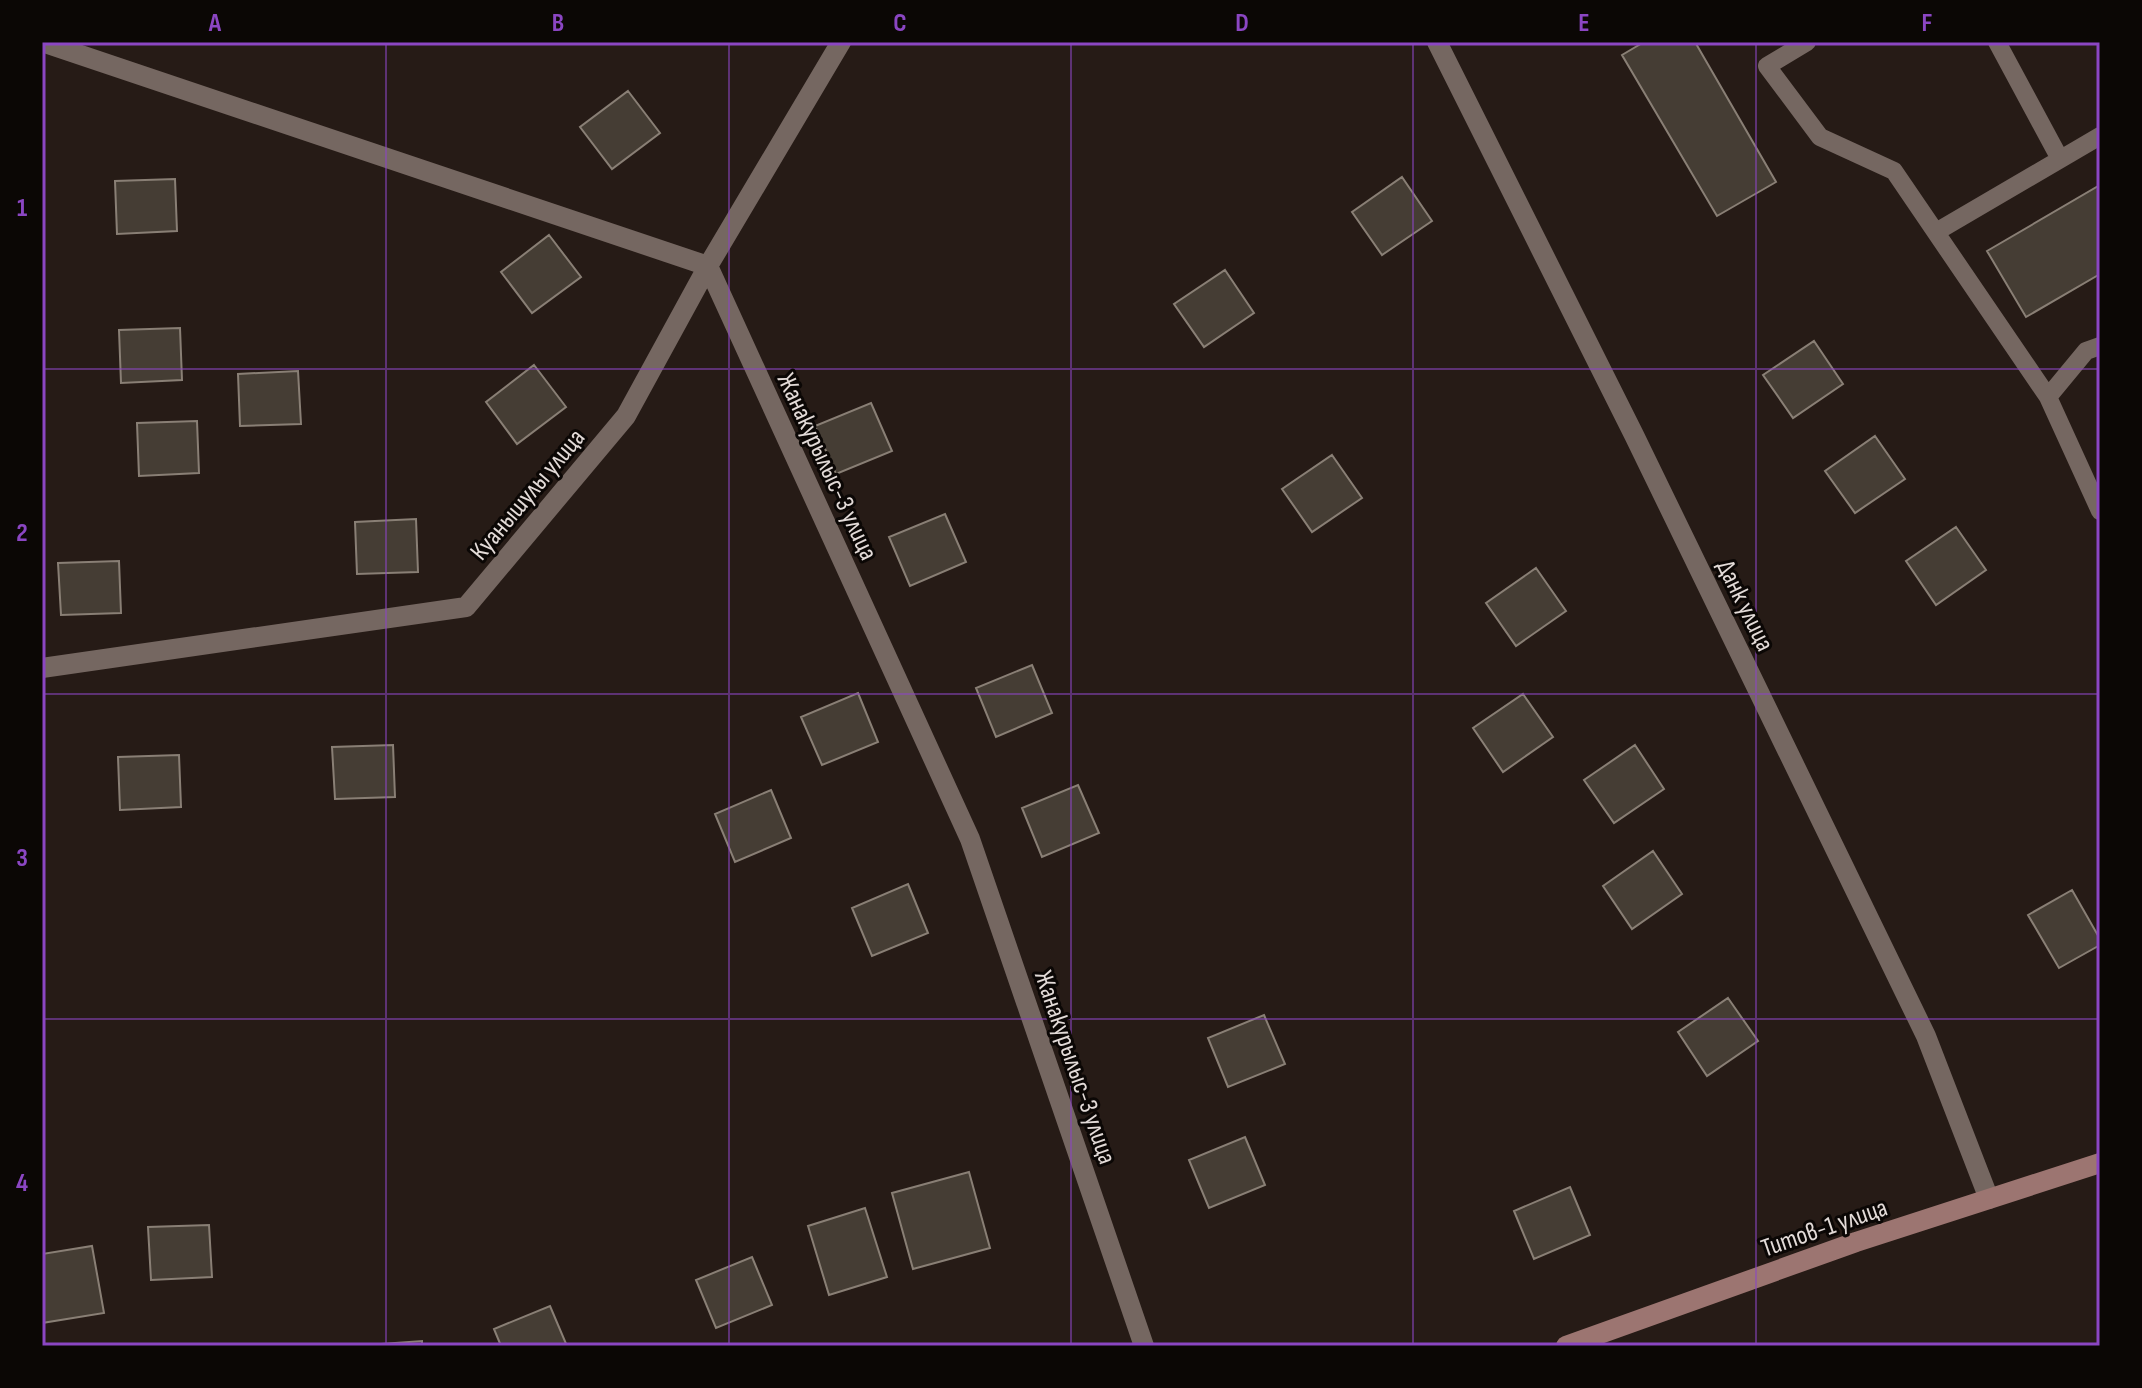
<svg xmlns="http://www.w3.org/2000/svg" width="2142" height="1388" font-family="'Sofia Sans Condensed',sans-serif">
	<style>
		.building { fill: #453d34; stroke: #897f75; stroke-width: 2 }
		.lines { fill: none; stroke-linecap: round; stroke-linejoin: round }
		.lane { stroke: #756761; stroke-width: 18 }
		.street { stroke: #756761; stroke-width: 20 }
		.secondary { stroke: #9c7571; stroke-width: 20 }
		.grid { fill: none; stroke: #8b46c3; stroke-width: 2; stroke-opacity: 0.55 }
		.labels { text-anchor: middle; stroke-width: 6; stroke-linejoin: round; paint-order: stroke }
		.street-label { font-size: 26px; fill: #e3dbd8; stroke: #0b0705 }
		.neatline { fill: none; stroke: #8b46c3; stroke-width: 3 }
		.grid-label { font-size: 26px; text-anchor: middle; font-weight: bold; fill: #8b46c3 }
	</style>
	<rect width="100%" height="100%" fill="#261b16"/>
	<!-- building -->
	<path class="building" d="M1644,42H1695L1776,182L1717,216L1622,55Z
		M628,91L660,133L612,169L580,127Z
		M1402,177L1432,221L1382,255L1352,212Z
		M175,179L177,231L117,234L115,181Z
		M2100,185V274L2026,317L1987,251Z
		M549,235L581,277L532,313L501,272Z
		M1225,270L1254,313L1204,347L1174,304Z
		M180,328L182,380L121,383L119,330Z
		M1814,341L1843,384L1793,418L1763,375Z
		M534,365L566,407L517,444L486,402Z
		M298,371L301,424L240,426L238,374Z
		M871,403L892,451L836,474L815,426Z
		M197,421L199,473L139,476L137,423Z
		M1875,436L1905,479L1855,513L1825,471Z
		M1332,455L1362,498L1312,532L1282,489Z
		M945,514L966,562L910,586L889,537Z
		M416,519L418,572L357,574L355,522Z
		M1956,527L1986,570L1936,605L1906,561Z
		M119,561L121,613L61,615L58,563Z
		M1536,568L1566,611L1516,646L1486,603Z
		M1032,665L1052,713L996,737L976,688Z
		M858,693L878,742L822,765L801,717Z
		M1523,694L1553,737L1503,772L1473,728Z
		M393,745L395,797L335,799L332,747Z
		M1635,745L1664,789L1614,823L1584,780Z
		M179,755L181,807L120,810L118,757Z
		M1078,785L1099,833L1042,857L1022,808Z
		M771,790L791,838L735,862L715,814Z
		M1653,851L1682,894L1632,929L1603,886Z
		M908,884L928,933L872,956L852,908Z
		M2072,890L2100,939V945L2059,968L2028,915Z
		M1728,998L1758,1041L1707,1076L1678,1032Z
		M1264,1015L1285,1064L1228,1087L1208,1038Z
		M1245,1137L1265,1185L1209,1208L1189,1160Z
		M969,1172L990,1248L913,1269L892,1193Z
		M1570,1187L1590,1235L1534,1259L1514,1211Z
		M865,1208L887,1277L829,1295L808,1226Z
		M209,1225L212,1277L151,1280L148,1227Z
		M92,1246L104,1313L42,1323V1254Z
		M752,1257L772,1305L716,1328L696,1280Z
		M550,1306L567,1346H501L494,1329Z
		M422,1341V1346H368V1345Z"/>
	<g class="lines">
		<!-- lane -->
		<path class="lane" d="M1807,42L1767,66L1820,137L1894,171L2048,397
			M1997,42L2060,159
			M1936,232L2100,136
			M2100,346L2086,351L2048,397L2100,511"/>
		<!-- street -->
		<path class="street" d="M42,42L708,266L970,839L1144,1346
			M1437,42L1634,435L1926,1036L1989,1199
			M42,668L466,607L626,416L708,266L841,42"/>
		<!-- secondary -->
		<path class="secondary" d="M1566,1346L1856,1242L2100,1163"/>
	</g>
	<!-- grid -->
	<path class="grid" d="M386,42V1346M729,42V1346M1071,42V1346M1413,42V1346M1756,42V1346M42,369H2100M42,694H2100M42,1019H2100"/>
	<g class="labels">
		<!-- street labels -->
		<g class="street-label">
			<text transform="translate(828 466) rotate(65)" y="9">Жанакурылыс-3 улица</text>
			<text transform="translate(527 494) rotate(-50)" y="9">Куанышулы улица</text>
			<text transform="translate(1746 605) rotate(64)" y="9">Данк улица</text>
			<text transform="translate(1076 1067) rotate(71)" y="9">Жанакурылыс-3 улица</text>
			<text transform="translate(1824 1227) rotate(-19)" y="9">Титов-1 улица</text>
		</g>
	</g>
	<!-- border -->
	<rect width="2142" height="1388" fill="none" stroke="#0b0705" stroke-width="88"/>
	<rect x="44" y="44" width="2054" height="1300" class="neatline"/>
	<g class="grid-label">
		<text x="215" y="31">A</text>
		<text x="558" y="31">B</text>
		<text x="900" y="31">C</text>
		<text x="1242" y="31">D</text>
		<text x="1584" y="31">E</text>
		<text x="1927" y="31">F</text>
		<text x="22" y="216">1</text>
		<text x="22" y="541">2</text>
		<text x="22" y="866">3</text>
		<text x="22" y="1191">4</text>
	</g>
</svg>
